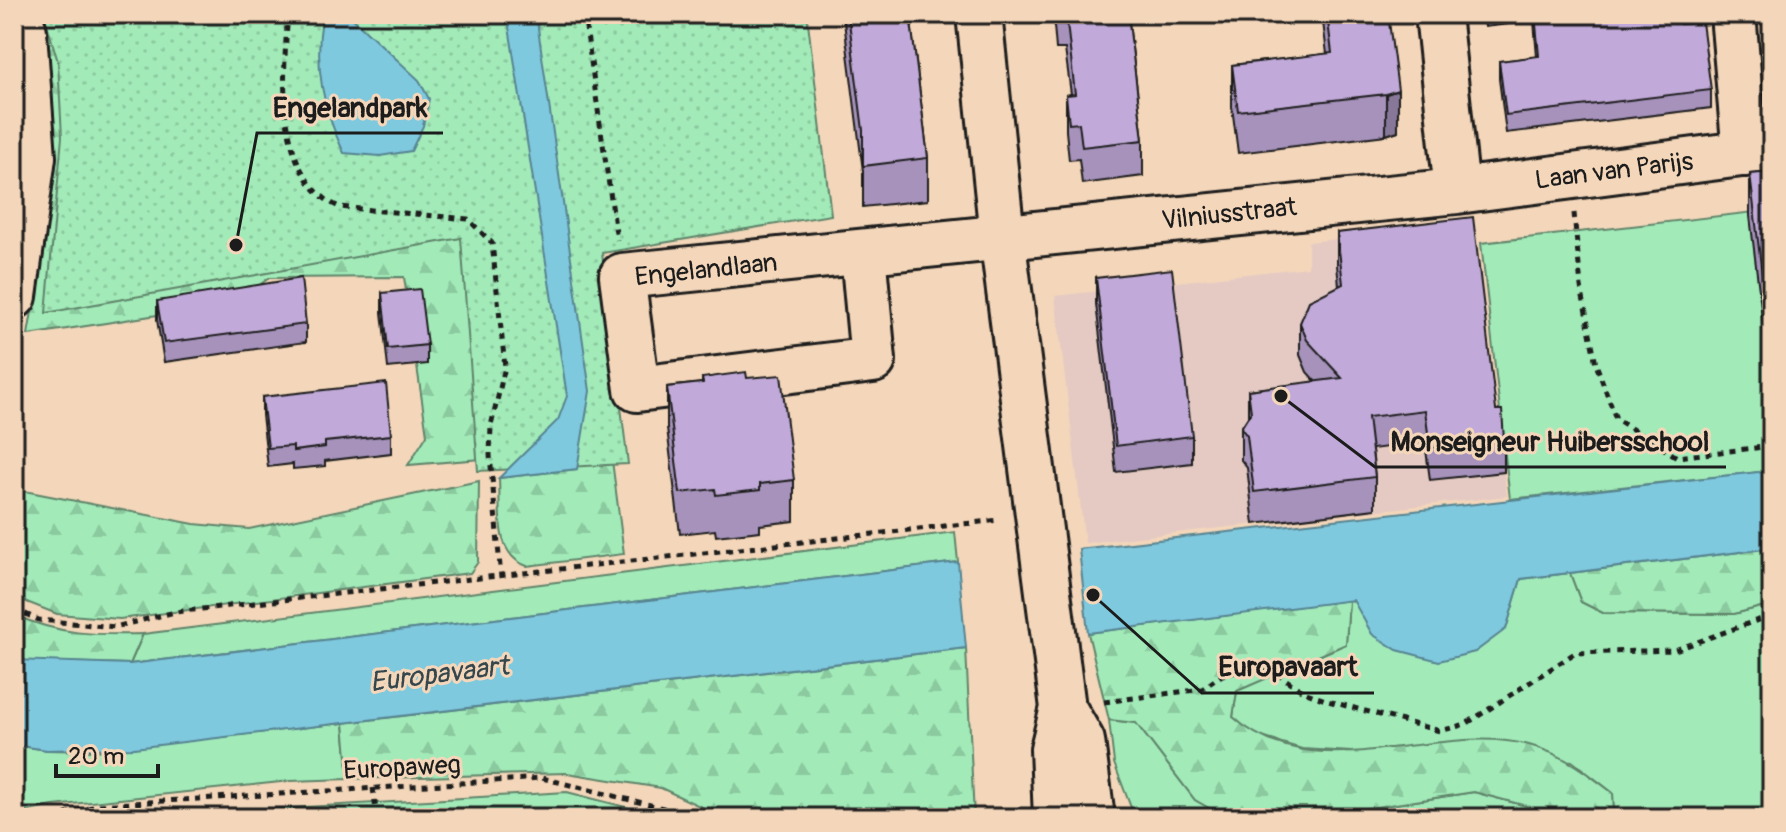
<svg xmlns="http://www.w3.org/2000/svg" width="1786" height="832" font-family="Pangolin,sans-serif">
	<style>
		.built { fill: #e5cac3 }
		.green { fill: #a2ebb9; stroke: #5f846a; stroke-width: 2 }
		.forest { fill: url(#forest-firs); stroke: #5f846a; stroke-width: 2 }
		.park { fill: url(#park-dots); stroke: #5f846a; stroke-width: 2 }
		.water { fill: #7fc9df; stroke: #578491; stroke-width: 2 }
		.lines { fill: none; stroke-linecap: round; stroke-linejoin: round }
		.minor-casing { stroke: #1c1c1c; stroke-width: 50 }
		.path { stroke: #1c1c1c; stroke-width: 5; stroke-dasharray: 6 6; stroke-linecap: butt }
		.minor { stroke: #f4d7ba; stroke-width: 44 }
		.wall { fill: #a692bb; stroke: #1c1c1c; stroke-width: 2 }
		.shaded-wall { fill: #877798; stroke: #1c1c1c; stroke-width: 2 }
		.building { fill: #c1aad9; stroke: #1c1c1c; stroke-width: 2 }
		.labels { text-anchor: middle; stroke-width: 6; stroke-linejoin: round; paint-order: stroke }
		.street-label { font-size: 26px; fill: #1c1c1c; stroke: #f4d7ba }
		.water-label { font-size: 28px; font-style: italic; fill: #35474d; stroke: #f4d7ba }
		.leader { fill: none; stroke: #1c1c1c; stroke-width: 3 }
		.callout-dot { fill: #1c1c1c; stroke: #f4d7ba; stroke-width: 3 }
		.callout-label { font-size: 28px; text-anchor: middle; font-weight: bold; fill: #1c1c1c; stroke: #f4d7ba; stroke-width: 6; stroke-linejoin: round; paint-order: stroke }
	</style>
	<defs>
		<pattern id="forest-firs" width="22" height="20" patternUnits="userSpaceOnUse" patternTransform="scale(2)"><rect width="22" height="20" fill="#a2ebb9"/><path d="M5 1l3.5 6h-7zM16 11l3.5 6h-7z" fill="#8bc99e"/></pattern>
		<pattern id="park-dots" width="8" height="8" patternUnits="userSpaceOnUse" patternTransform="scale(2)"><rect width="8" height="8" fill="#a2ebb9"/><path d="M2 2h.1M6 6h.1" fill="none" stroke="#8bc99e" stroke-width="1.8" stroke-linecap="round"/></pattern>
	</defs>
	<rect width="100%" height="100%" fill="#f4d7ba"/>
	<filter id="ink" filterUnits="userSpaceOnUse"><feTurbulence type="fractalNoise" baseFrequency=".0125" numOctaves="2"/><feDisplacementMap in="SourceGraphic" scale="16" xChannelSelector="R" yChannelSelector="G"/><feConvolveMatrix kernelMatrix="1 2 1 2 8 2 1 2 1" color-interpolation-filters="sRGB"/></filter>
	<g filter="url(#ink)">
		<!-- built -->
		<path class="built" d="M1472,226L1507,496L1085,543L1055,296L1308,267V242Z"/>
		<!-- green -->
		<path class="green" d="M1772,210V484L1768,485L1767,471L1510,499L1481,243Z
			M955,532L958,562L130,664L143,634Z
			M1570,573L1581,602L1603,613L1734,614L1772,604V818H1614L1613,793L1572,761L1424,746L1368,753L1302,749L1252,734L1233,717L1237,691L1346,644L1349,600L1506,629L1521,579Z
			M1109,720L1136,723L1195,800L1223,816H1317L1474,792L1530,807L1540,818H1135L1114,763Z
			M344,723L349,779L290,781L53,806L14,814V745L47,750L95,751Z
			M567,792L668,818H115Z"/>
		<!-- forest -->
		<path class="forest" d="M61,14L484,239L481,459L408,465L427,435L404,277L269,278L235,303L28,335C45,235 66,130 43,29Z
			M579,203L624,554L527,566C493,554 501,510 499,478L577,469Z
			M479,481L478,562L470,573L120,619L57,614L14,597V489L194,524L249,529Z
			M1772,548V604L1734,614L1603,613L1581,602L1570,573Z
			M1349,600L1346,644L1237,691L1233,717C1316,792 1435,720 1529,745C1563,754 1586,772 1613,793L1614,818H1540L1530,807L1474,792L1317,816H1223L1195,800L1136,723L1109,720L1088,633Z
			M14,615C61,635 93,635 143,634L130,664L17,661L14,660Z
			M966,648L974,818H725L661,788L567,773L349,779L344,723Z"/>
		<!-- park -->
		<path class="park" d="M44,14H807L831,215L602,253L628,464L478,471L461,238L46,313L62,137L58,62Z"/>
		<!-- water -->
		<path class="water" d="M335,14H348L419,80L429,99L423,126L411,151L380,156L344,153C323,109 314,67 322,18Z
			M507,14H536L590,391L577,469L499,478L558,420L567,396Z
			M1767,471L1768,484H1772V548L1521,579L1506,629L1475,652L1439,661L1397,650L1372,634L1353,600L1088,633L1079,549Z
			M958,562L966,648L134,748L47,750L14,745V660L130,664Z"/>
		<g class="lines">
			<defs>
				<path id="minor" d="M979,14L1002,236L1063,708L1053,749L1056,818
					M1438,14L1457,191
					M1733,14L1745,154
					M863,253L873,360L637,389L622,276L1457,191L1772,150
					M14,296L33,157L24,32L19,14
					M1063,708L1082,741L1092,818"/>
			</defs>
			<!-- minor casing -->
			<use href="#minor" class="minor-casing"/>
			<!-- path -->
			<path class="path" d="M288,14C283,74 274,177 339,207L468,219L492,243L505,367L491,426L490,455L501,578
				M584,14L617,240
				M1574,213L1581,287L1596,364L1616,419L1677,457L1772,446
				M14,609L39,620L115,627L175,612L999,520
				M1104,702L1202,689L1222,675L1257,667L1273,671L1304,692L1328,701L1440,731L1466,724L1575,653L1675,650L1772,615
				M373,788L377,818
				M53,818L99,805L542,778L703,818"/>
			<!-- minor -->
			<use href="#minor" class="minor"/>
		</g>
		<!-- wall -->
		<path class="wall" d="M843,14H910L928,158V200L863,207V171Z
			M1053,14H1128L1143,140V176L1082,184L1079,159L1069,160L1066,131V95L1071,94L1065,49H1056Z
			M1322,14H1388L1398,131L1386,135L1238,153L1232,107V65L1327,54Z
			M1483,14H1679L1680,24L1711,90V108L1506,133L1499,79V61L1537,57L1534,21L1485,27Z
			M1772,172V399L1750,216V174Z
			M1337,233L1496,410L1504,440V472L1430,480L1425,442L1372,449L1375,477V509L1254,524L1247,468L1241,460V428L1248,417V390L1316,382L1307,372L1300,355V323L1339,286L1337,265Z
			M1096,278L1192,436V463L1116,472L1096,304Z
			M382,293L427,345V364L388,368L382,312Z
			M157,301L306,324V342L164,362L157,320Z
			M702,378H747L794,480V521L760,525V531L716,536L715,530L680,534L667,428V387L702,383Z
			M262,397L391,435V453L325,461V466L293,469V464L268,467L262,415Z"/>
		<!-- shaded-wall -->
		<path class="shaded-wall" d="M1398,90V131L1386,135V94Z"/>
		<!-- building -->
		<path class="building" d="M848,14H910L928,158L863,166V130Z
			M1066,14H1128L1143,140L1082,147L1079,123L1069,124L1066,95L1075,94Z
			M1327,14H1388L1398,90L1386,94L1238,111L1232,65L1332,53Z
			M1535,14H1679L1680,24L1702,22L1711,90L1506,115L1499,61L1539,56Z
			M1772,172V358L1750,174Z
			M1473,217L1496,410H1502L1504,440L1430,448L1425,410L1368,417L1375,477L1254,492L1247,436L1241,428L1251,412L1248,390L1342,378L1307,340L1300,323L1309,301L1343,284L1337,233Z
			M1172,269L1192,436L1116,446L1096,278Z
			M301,278L306,324L164,343L157,301Z
			M420,289L427,345L388,349L382,293Z
			M746,372L747,378L781,375L794,480L760,484V490L716,495L715,489L680,493L667,387L703,383L702,378Z
			M386,383L391,435L325,442V447L293,451V446L268,448L262,397Z"/>
	</g>
	<g class="labels">
		<!-- street labels -->
		<g class="street-label">
			<text transform="translate(1614 170) rotate(-7)" y="9">Laan van Parijs</text>
			<text transform="translate(1229 213) rotate(-6)" y="9">Vilniusstraat</text>
			<text transform="translate(706 269) rotate(-6)" y="9">Engelandlaan</text>
			<text transform="translate(402 767) rotate(-3)" y="9">Europaweg</text>
		</g>
		<!-- water labels -->
		<g class="water-label">
			<text transform="translate(439 673) rotate(-7)" y="10">Europavaart</text>
		</g>
	</g>
	<!-- callouts -->
	<path class="leader" d="M236 245L257 133H443M1281 396L1375 467H1726M1093 595L1202 693H1374"/>
	<g class="callout-dot">
		<circle cx="236" cy="245" r="8"/>
		<circle cx="1281" cy="396" r="8"/>
		<circle cx="1093" cy="595" r="8"/>
	</g>
	<g class="callout-label">
		<text x="350" y="117">Engelandpark</text>
		<text x="1550" y="451">Monseigneur Huibersschool</text>
		<text x="1288" y="676">Europavaart</text>
	</g>
	<!-- margin -->
	<rect width="1786" height="832" fill="none" stroke="#f4d7ba" stroke-width="48"/>
	<rect x="24" y="24" width="1738" height="784" fill="none" stroke="#1c1c1c" stroke-width="3" filter="url(#ink)"/>
	<!-- scale -->
	<path d="M56 764v12h102v-12" fill="none" stroke="#1c1c1c" stroke-width="4"/>
	<text x="68" y="764" font-size="24" fill="#1c1c1c" stroke="#f4d7ba" stroke-width="6" paint-order="stroke">20 m</text>
</svg>
